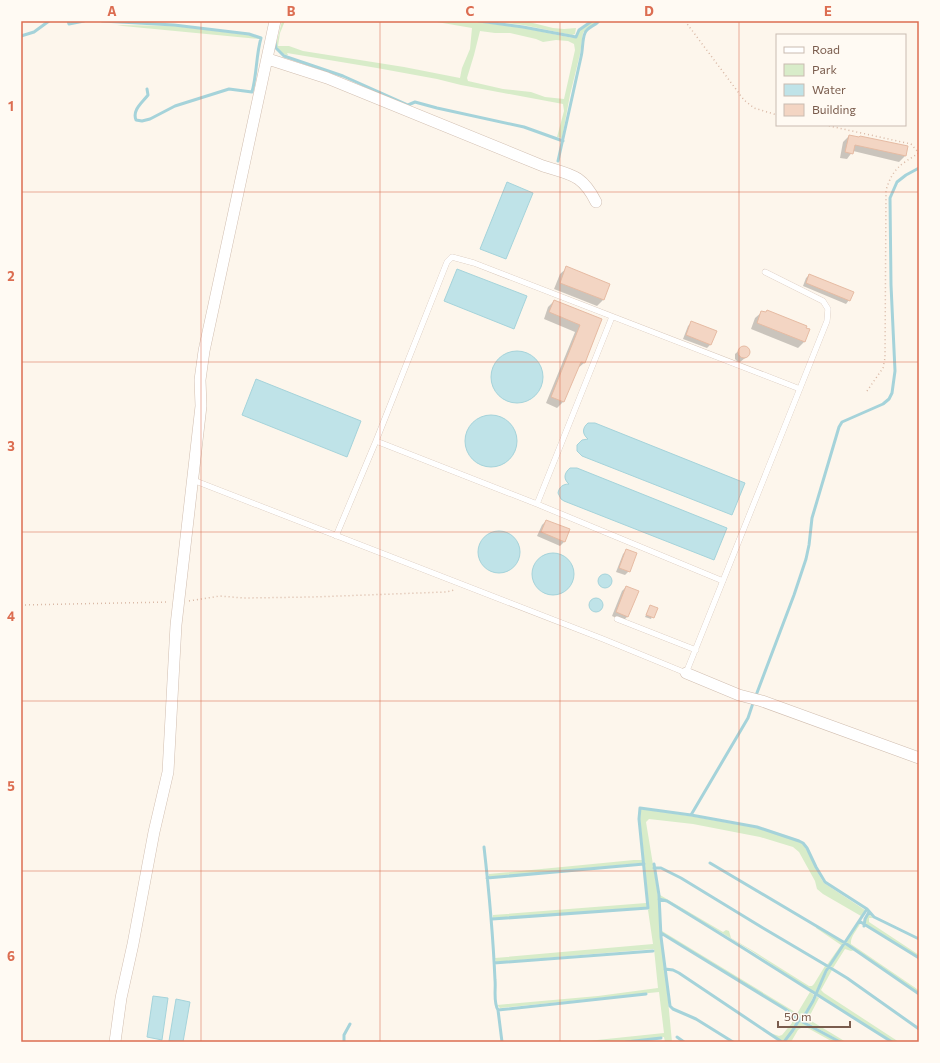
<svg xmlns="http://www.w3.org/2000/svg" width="940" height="1063" font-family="Commissioner,sans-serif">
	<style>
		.green { fill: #d8ecc9; fill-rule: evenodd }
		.water { fill: #bfe3e8; stroke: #a5d3da }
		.shadow { fill: #0003 }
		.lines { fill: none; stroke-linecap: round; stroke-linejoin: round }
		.stream { stroke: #a5d3da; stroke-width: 3 }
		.building { fill: #f3d5c3; stroke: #e6bba3 }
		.lane-casing { stroke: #d1beb0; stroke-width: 6 }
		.street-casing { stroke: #d1beb0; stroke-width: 12 }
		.path { stroke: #d9b8a5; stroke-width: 1.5; stroke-dasharray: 1 3; stroke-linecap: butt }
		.lane { stroke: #fff; stroke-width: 5.5 }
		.street { stroke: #fff; stroke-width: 11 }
		.grid { fill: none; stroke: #dc6d51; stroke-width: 1; stroke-opacity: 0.55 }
		.neatline { fill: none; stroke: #dc6d51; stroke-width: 1.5 }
		.grid-label { font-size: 13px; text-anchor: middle; font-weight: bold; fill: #dc6d51 }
	</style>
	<rect width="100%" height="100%" fill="#fdf6ec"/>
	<!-- green -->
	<path class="green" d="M282,21H285L280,33L278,46H289L303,51L404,67L460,78L462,68L470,49L472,28L431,21H471L523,28L573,38L576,37L580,30L593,21H598L595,24L586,29L583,33L580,54L570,95L562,138L557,137L564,111L563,104L461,85L437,79L377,68L287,53L288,55C283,56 278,50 276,45ZM480,31L495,33H510L536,39L543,42L556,40L568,41L574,44L575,50L564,99L545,97L531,92L503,89L468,81L467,78L474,55Z
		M489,21H525L553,28L564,29L576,28L575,34L572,35L523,25Z
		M117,25L174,26L249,35L258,37L259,39L123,26Z
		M641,809L690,816L757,828L799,841C808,846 816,872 824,883L865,910L861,916L823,894L817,889L815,881L799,852L793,847L760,837L693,824L649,819L646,822L658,895L672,1042H665L664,1037L617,1042H578L664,1033L659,992L500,1008L497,1005L598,996L658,988L654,949L496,962L495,958L653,944L648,910L649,909L640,819Z
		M634,860H642V863L489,877V874Z
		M660,895L723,932L726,930L729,931L731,938L755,952L809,986H812L814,984L825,966L828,967L815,993L750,950L667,900L660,898Z
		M646,903L647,907L493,918V915Z
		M869,914L873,918H869V922L919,955V957L865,926L866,919Z
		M859,922L860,924C857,930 850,937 851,944L917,989L919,990V994L846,943Z
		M816,926L844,943L829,966L827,965L841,945L816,928Z
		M662,931L795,1012H798L810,992L814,995C810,1004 806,1012 799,1019L785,1008L662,933Z
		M845,944L855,950L851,951L845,949L833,968L830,966Z
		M829,968L832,970L821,990L824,993L899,1042H893L816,994Z
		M815,996L819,998L808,1019L846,1042H842L801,1019L807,1013Z
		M792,1016L798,1020L793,1030L783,1042L767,1032L779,1036L782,1035L792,1023Z
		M799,1021L838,1042H833L804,1026L798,1030L791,1042H786L794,1031Z"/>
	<!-- water -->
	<path class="water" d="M507,182L533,193L506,259L480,249Z
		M457,269L527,296L514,329L444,301Z
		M491 377a26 26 0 1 1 52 0a26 26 0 1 1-52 0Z
		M256,379L361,421L347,457L242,415Z
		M465 441a26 26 0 1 1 52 0a26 26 0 1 1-52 0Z
		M588,423H595L745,483L732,515L582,456L577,451V445L582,440L588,439C582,434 582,428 588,423Z
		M570,468H577L727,528L714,560L564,501L561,499L558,493C559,487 563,484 569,484C563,479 564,473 570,468Z
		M478 552a21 21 0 1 1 42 0a21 21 0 1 1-42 0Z
		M532 574a21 21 0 1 1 42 0a21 21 0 1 1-42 0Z
		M598 581a7 7 0 1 1 14 0a7 7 0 1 1-14 0Z
		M589 605a7 7 0 1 1 14 0a7 7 0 1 1-14 0Z
		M153,996L168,998L162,1040L147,1037Z
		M176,999L190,1002L183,1042L169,1041Z"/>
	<!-- shadow -->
	<path class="shadow" d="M849,136L907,147L905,156L899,162L853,151L847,159L840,158L843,142Z
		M567,268L609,285L603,300L597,306L554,289L560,274Z
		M809,275L849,300L846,304L803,286L806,278Z
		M554,301L601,320L584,363L577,369L563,402L557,408L546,403L575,332L544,319L548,307Z
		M762,312L805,341L798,348L751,329L755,318Z
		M692,322L711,344L707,348L683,339L688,326Z
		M743,347L748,349L749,355L740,362H738L735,359V354Z
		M546,521L564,542L560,546L537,536L542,525Z
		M627,550L629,571L625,575L616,572L623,554Z
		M626,587L637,592L627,617L623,621L612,616L622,591Z
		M650,606L656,608L651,619L645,617Z"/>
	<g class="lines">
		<!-- stream -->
		<path class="stream" d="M68,21L69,24L84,21
			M102,21L174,25L249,34L261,38C256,55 257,74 252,92L229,89L175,106L150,119L142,121L136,120C132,110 142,103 148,95L147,89
			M479,21L523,27L576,37L579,30L592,21
			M21,36L34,32L49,21
			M275,42L276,48L284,56L343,76L408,105L415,102L437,108L524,127L563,141
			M558,161C566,126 573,92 581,57C583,50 582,40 585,33C587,27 595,26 599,21
			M691,815L748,718L752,706L794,595L806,559L809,545L812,518L839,427L842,422L883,404L889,399L892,393L895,371L891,285L890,198L897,182L906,175L919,168
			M484,847C489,891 493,935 495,980C496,989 493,1002 498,1010L502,1042
			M710,863L845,943L919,994
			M654,864L659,895L661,937L670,1006L673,1009L696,1019L733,1042
			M654,868H661L681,878L763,928L829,967L847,978L919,1029
			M487,878L644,864
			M659,899L667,901C743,947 817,995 892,1042
			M492,919L648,908L639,819L640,808L691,815L757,827L799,841L803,843L807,848L816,867L825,882L867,909L874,917L919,939
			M859,921L919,958
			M864,926L865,919L869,912
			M661,933L785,1009L799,1020L840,1042
			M494,963L653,951
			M665,969L673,970L679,973L782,1042
			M498,1010L646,994
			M677,1037L684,1042
			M344,1042V1035L350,1024
			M626,1042L661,1038
			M784,1042L793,1030L799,1020L806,1013L813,1001L826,971L867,909"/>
	</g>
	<!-- building -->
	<path class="building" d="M849,135L859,137L860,136L908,146L906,156L855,145L853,154L845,152Z
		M566,266L610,284L604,300L560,283Z
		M809,274L854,292L850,301L806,283Z
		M554,300L602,319L585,363L581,362L564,402L551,397L580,325L549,312Z
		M767,310L807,326L806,328L810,329L805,342L757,323L761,311L766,312Z
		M691,321L717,331L711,345L686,335Z
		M738 352a6 6 0 1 1 12 0a6 6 0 1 1-12 0Z
		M546,520L570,529L565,542L541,532Z
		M626,549L637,553L630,572L619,568Z
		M626,586L639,591L628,617L616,612Z
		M650,605L658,608L654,618L646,615Z"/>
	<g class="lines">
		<defs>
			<path id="lane" d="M376,441L537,504L723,581
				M193,480L603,639L686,673L827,321L828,309L823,301L765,272
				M537,504L612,317
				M336,536L376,441L447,262L452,257L474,263L800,389
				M617,619L696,650"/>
			<path id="street" d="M268,59L327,78L543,166C571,175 582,174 596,202
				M686,673L739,695L762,701L919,758
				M115,1042L121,998L133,944L154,832L168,772L176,625L201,406L200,380L204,351L275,21"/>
		</defs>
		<!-- lane casing -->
		<use href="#lane" class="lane-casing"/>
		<!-- street casing -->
		<use href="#street" class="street-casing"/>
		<!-- path -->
		<path class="path" d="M685,21L744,100L754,108L777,115
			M825,125L911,144L919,153
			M867,391L883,368L885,358L886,190C893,168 900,165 919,153
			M189,601L220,596L244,598L313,597L446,592L454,590
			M21,605L169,602"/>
		<!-- lane -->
		<use href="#lane" class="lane"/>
		<!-- street -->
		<use href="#street" class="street"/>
	</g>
	<!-- grid -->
	<path class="grid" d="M201,21V1042M380,21V1042M560,21V1042M739,21V1042M21,192H919M21,362H919M21,532H919M21,701H919M21,871H919"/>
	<!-- border -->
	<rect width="940" height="1063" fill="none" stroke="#fffaf3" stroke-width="44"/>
	<!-- legend -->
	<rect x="776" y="34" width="130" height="92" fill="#fffaf3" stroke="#cabbb1"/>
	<rect x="784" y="47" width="20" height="6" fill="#ffffff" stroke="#cabbb1"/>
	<text x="812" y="54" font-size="12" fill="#7a5c4d">Road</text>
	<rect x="784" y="64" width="20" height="12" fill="#d8ecc9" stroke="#cabbb1"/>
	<text x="812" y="74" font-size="12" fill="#7a5c4d">Park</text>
	<rect x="784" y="84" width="20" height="12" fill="#bfe3e8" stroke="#cabbb1"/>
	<text x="812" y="94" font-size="12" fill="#7a5c4d">Water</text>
	<rect x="784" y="104" width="20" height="12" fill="#f3d5c3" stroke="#cabbb1"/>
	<text x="812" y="114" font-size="12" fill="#7a5c4d">Building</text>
	<!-- scale -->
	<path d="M778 1021v6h72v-6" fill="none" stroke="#7a5c4d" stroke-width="2"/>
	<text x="784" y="1021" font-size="12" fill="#7a5c4d" stroke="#fffaf3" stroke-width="3" paint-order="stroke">50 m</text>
	<rect x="22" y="22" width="896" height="1019" class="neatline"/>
	<g class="grid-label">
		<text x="112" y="16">A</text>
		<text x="291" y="16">B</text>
		<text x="470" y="16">C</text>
		<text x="649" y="16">D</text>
		<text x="828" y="16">E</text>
		<text x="11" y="111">1</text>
		<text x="11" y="281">2</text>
		<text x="11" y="451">3</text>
		<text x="11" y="621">4</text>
		<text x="11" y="791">5</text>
		<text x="11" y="961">6</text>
	</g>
</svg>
